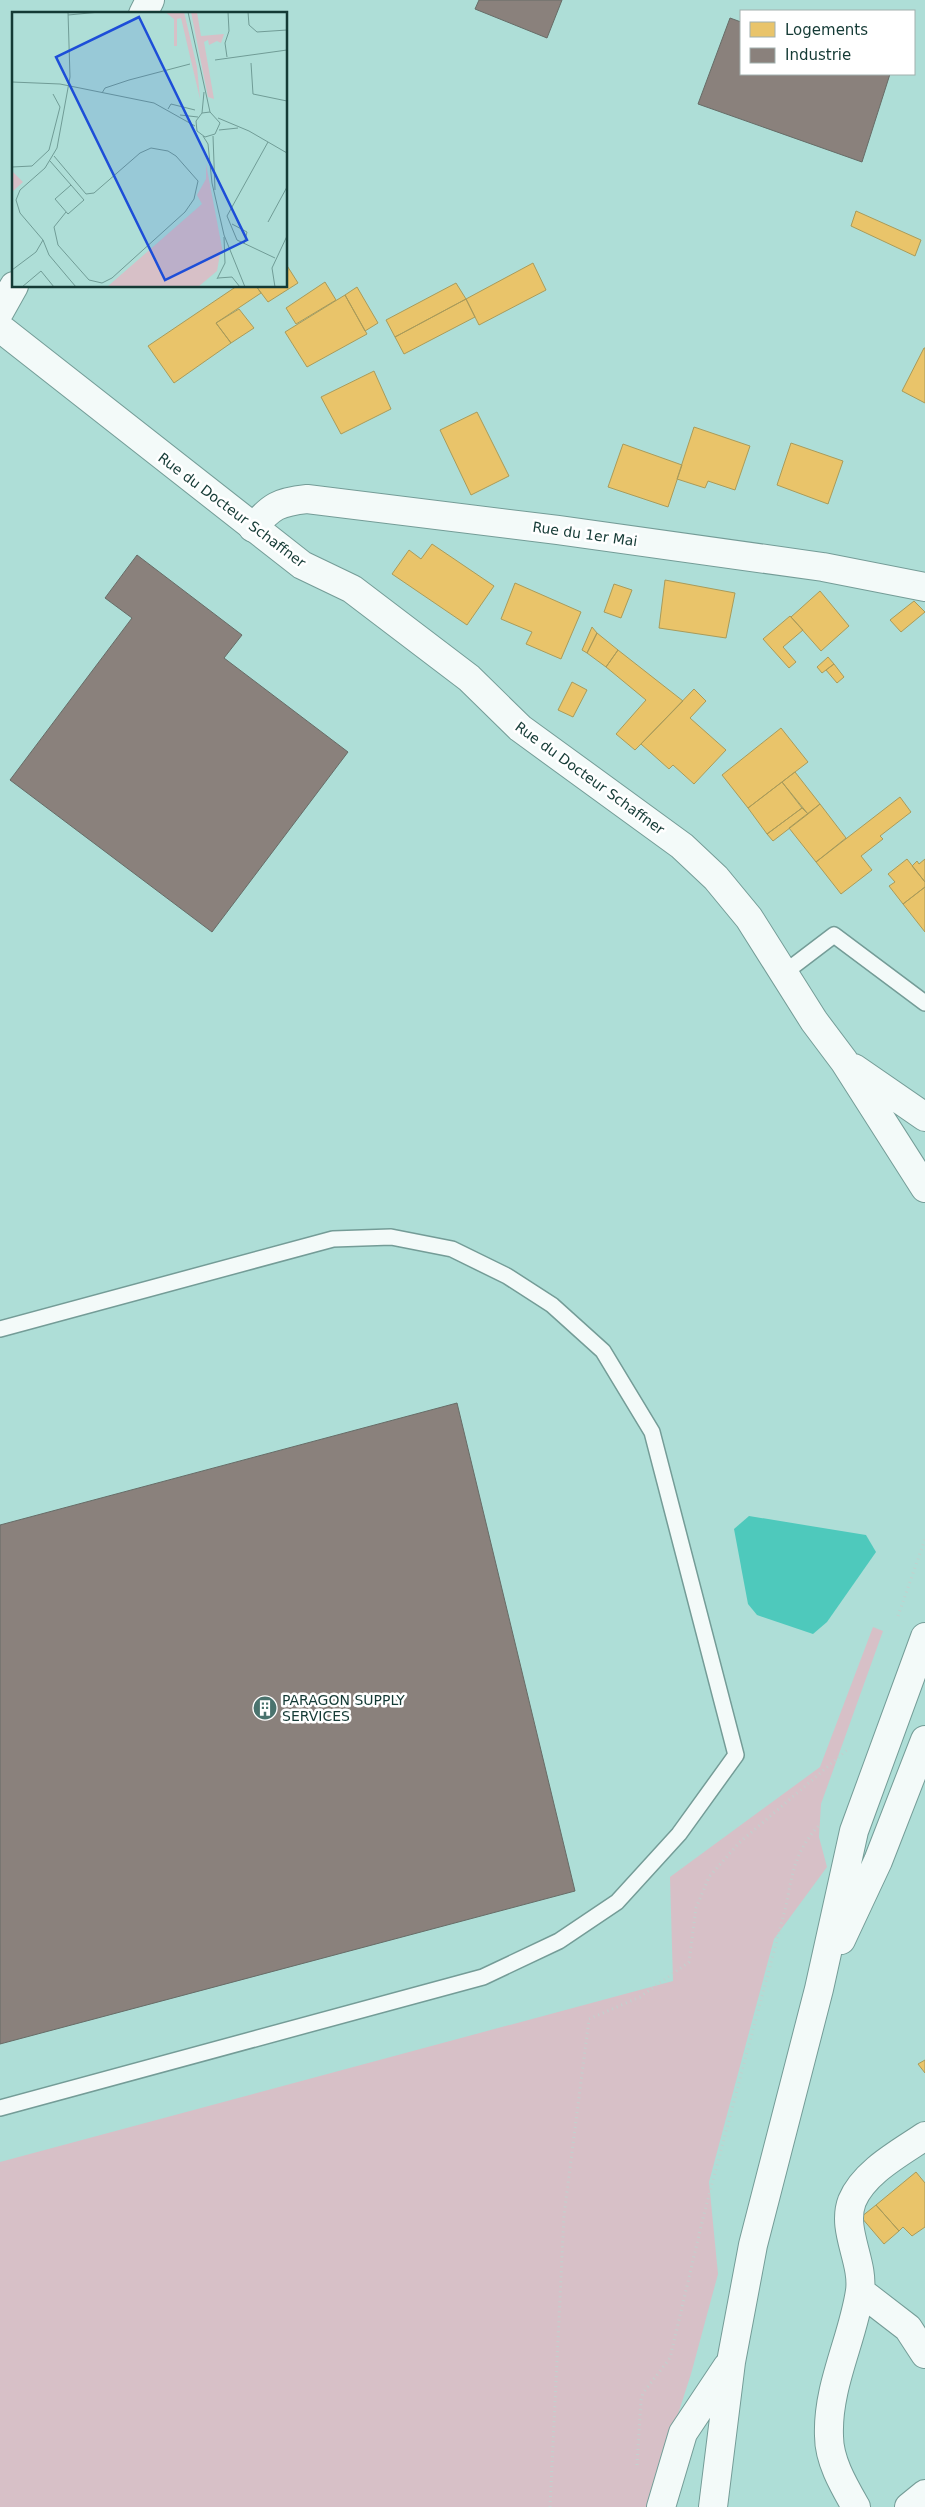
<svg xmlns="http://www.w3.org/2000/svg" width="925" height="2507" font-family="'DejaVu Sans',sans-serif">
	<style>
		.green { fill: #d7c0c7 }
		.water { fill: #4ec9bc }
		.homes { fill: #e9c46a; stroke: #a99b5a }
		.industry { fill: #8a817c; stroke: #676c67 }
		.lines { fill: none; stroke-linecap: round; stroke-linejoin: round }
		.lane-casing { stroke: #749c97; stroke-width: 18 }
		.street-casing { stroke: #749c97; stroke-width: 30 }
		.secondary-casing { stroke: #749c97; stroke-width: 30 }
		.path { stroke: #c2d1ce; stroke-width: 3; stroke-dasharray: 1 4; stroke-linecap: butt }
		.lane { stroke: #f3faf9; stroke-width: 15 }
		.street { stroke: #f3faf9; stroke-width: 28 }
		.secondary { stroke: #f3faf9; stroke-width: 28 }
		.labels { text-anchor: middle; stroke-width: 5; stroke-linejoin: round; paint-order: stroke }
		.street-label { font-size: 14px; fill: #143a35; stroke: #fff }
		.poi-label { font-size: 14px; fill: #143a35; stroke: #fff; text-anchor: start }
		.inset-road { fill: none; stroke: #709c96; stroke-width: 1 }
		.view { fill: #1d4ed8; fill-opacity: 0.15; stroke: #1d4ed8; stroke-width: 2.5 }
		.inset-edge { fill: none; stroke: #143a35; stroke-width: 2.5 }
	</style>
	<rect width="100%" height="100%" fill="#aeded7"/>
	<!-- green -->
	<path class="green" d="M873,1627L883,1631L821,1804L819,1837L827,1867L774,1939L709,2182L718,2274L691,2374L648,2507H0V2162L673,1981L670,1877L820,1767Z"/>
	<!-- water -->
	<path class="water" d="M749,1516L866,1535L876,1552L827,1622L813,1634L757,1615L748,1604L734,1529Z"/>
	<!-- homes -->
	<path class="homes" d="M856,211L921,240L915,256L851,226Z
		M533,263L546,290L479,325L466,299Z
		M286,264L298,283L268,302L256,286H286Z
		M325,282L336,300L296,324L286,308Z
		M456,283L466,299L395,337L386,320Z
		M237,286H256L261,293L216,323L231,343L174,383L148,346Z
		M357,287L378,323L365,331L345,295Z
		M345,295L367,334L307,367L285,332Z
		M466,299L475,317L404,354L395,337Z
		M239,309L254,328L231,343L216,323Z
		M924,348H925V403L902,391Z
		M374,371L391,409L341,434L321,397Z
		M477,412L509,476L471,495L440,430Z
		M694,427L750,446L735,490L708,481L705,488L677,479Z
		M791,443L843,461L828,504L777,485Z
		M623,444L682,465L668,507L608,487Z
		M432,544L494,586L467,625L392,574L409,550L421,559Z
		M665,580L735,593L726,638L659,628Z
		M515,583L581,612L561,659L526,644L532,632L501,619Z
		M614,584L632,590L621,618L604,612Z
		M820,591L849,626L821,651L791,617Z
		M914,601L925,612L901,632L890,620Z
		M790,616L803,630L783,647L796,662L789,668L763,639Z
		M592,627L597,633L587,653L582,650Z
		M597,633L618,650L606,667L587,653Z
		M618,650L683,701L635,750L616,734L646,700L606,667Z
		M828,657L834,664L822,673L817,667Z
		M834,664L844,677L837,683L826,670Z
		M572,682L587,690L573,717L558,710Z
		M694,689L706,701L690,718L726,750L694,784L673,765L669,769L641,744Z
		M781,728L808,762L748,808L722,775Z
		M795,772L820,804L808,814L782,782Z
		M782,782L802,808L767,834L748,808Z
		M900,797L911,812L880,836L883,839L861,856L872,870L841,894L816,862Z
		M820,804L846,838L816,862L789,828Z
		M802,808L808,814L773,841L767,834Z
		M907,859L925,882V887L903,904L889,886L895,882L888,874Z
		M925,859V882L912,866L917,861L919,864Z
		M925,887V932L903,904Z
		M925,2060V2073L918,2064Z
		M916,2172L925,2183V2227L912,2236L903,2227L899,2231L876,2205Z
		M876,2205L899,2231L884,2244L861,2217Z"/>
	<!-- industry -->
	<path class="industry" d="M479,0H562L547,38L475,9Z
		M730,18L741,22V74H890L862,162L698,104Z
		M137,555L242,635L224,658L348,752L212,932L10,780L132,618L105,598Z
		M457,1403L575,1891L0,2044V1525Z"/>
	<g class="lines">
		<defs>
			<path id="lane" d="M784,973L834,935L925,1003
				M0,1329L333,1239L391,1237L452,1249L507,1276L552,1305L603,1351L652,1432L736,1755L679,1834L617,1902L559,1941L483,1977L0,2108"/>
			<path id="street" d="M253,528C271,506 279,502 307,499L558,530L823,567L925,587
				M860,2291L908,2328L925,2354
				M856,2507C844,2486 829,2461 829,2436C827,2386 853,2339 860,2291C864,2261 841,2230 852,2201C864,2172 900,2153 925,2136
				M909,2507L925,2494"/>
			<path id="secondary" d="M143,14L150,0
				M0,311L14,286
				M0,328L302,565L352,589L469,678L520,728L682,846L716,878L749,918L814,1021L844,1061L925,1188
				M854,1068L925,1117
				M841,1940L878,1861L925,1740
				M661,2507L683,2433L727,2367
				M713,2507L731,2362L753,2245L819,1989L854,1831L925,1637"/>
		</defs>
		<!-- lane casing -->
		<use href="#lane" class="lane-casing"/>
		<!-- street casing -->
		<use href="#street" class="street-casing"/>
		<!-- secondary casing -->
		<use href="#secondary" class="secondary-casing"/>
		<!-- path -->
		<path class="path" d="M898,1616L925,1539
			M637,2465L641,2400L643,2393L670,2358L704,2214L786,1906C793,1870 795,1851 821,1823
			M550,2507L564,2215L589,2019L640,1997L689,1962L696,1908L709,1877L739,1843L847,1750"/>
		<!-- lane -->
		<use href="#lane" class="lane"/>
		<!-- street -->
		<use href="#street" class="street"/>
		<!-- secondary -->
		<use href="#secondary" class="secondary"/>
	</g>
	<!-- icons -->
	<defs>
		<symbol id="building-disc" viewBox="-11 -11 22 22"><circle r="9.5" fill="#4a736e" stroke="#fff"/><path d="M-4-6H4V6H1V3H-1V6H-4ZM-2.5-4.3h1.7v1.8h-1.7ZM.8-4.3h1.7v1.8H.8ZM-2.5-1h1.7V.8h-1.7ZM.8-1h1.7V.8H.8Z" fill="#fff"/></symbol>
	</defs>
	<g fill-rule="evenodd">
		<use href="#building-disc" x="251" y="1694" width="28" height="28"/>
	</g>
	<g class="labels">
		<!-- street labels -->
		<g class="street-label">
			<text transform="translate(232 510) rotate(37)" y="5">Rue du Docteur Schaffner</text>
			<text transform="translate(585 534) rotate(8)" y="5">Rue du 1er Mai</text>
			<text transform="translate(590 778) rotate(36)" y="5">Rue du Docteur Schaffner</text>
		</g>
		<!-- poi labels -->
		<g class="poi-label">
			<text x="282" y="1705">PARAGON SUPPLY<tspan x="282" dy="16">SERVICES</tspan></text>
		</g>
	</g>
	<!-- overview -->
	<g transform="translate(12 12)">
		<rect width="275" height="275" fill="#aeded7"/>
		<path d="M153,0H172L185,55L188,87L169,6L165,7V34H162V7ZM179,0H185L189,24L212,22L209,31L205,29L197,33L196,28L192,30L202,87L196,85ZM194,152L211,241L208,242L205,259L186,275H95L190,192L185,183L194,167ZM0,159L11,170L0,180Z" fill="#d7c0c7"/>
		<path class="inset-road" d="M56,0L58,65L45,136L33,156L8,178L4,188L8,201L31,228L37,243L64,275M176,0L198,100L208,111L203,122L193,125L185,119L184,109L190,101L198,100M236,0L237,13L245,20L275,18M56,3L88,0M215,45L213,31L217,19L216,0M203,48L275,38M239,51L241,82L275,89M0,70L48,72L142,91L183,114M90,81L93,76L117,68L178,52M156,97L159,92L183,98M190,101L192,80M168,103L186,105M206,106L237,119L275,141M207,118L226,116M191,124L196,132L200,171L212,223L233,275M201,124L203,178M256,130L215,204L225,228L263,246M42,144L74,182L82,181L128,141L139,136L156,139L164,144L186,169L182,187L173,200L100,266L90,271L77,268L46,233L42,215L54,200M38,149L59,173L72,188L56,202L43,187L59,173M0,155L20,154L37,138L48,95L41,82M256,210L275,175M220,212L235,220L232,232M0,258L24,240L31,228M206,266L220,265L228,275M205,267L213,251L212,225M10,275L29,259L42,275M263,275L260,256L275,224"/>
		<path class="view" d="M127,5L235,228L153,268L44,45Z"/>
		<rect width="275" height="275" class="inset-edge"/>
	</g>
	<!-- legend -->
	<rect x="740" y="10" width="175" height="65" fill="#ffffff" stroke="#a1b0ae"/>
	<rect x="750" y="22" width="25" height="15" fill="#e9c46a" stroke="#a1b0ae"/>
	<text x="785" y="35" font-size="15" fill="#143a35">Logements</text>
	<rect x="750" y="48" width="25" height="15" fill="#8a817c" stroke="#a1b0ae"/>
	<text x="785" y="60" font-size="15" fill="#143a35">Industrie</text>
</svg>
